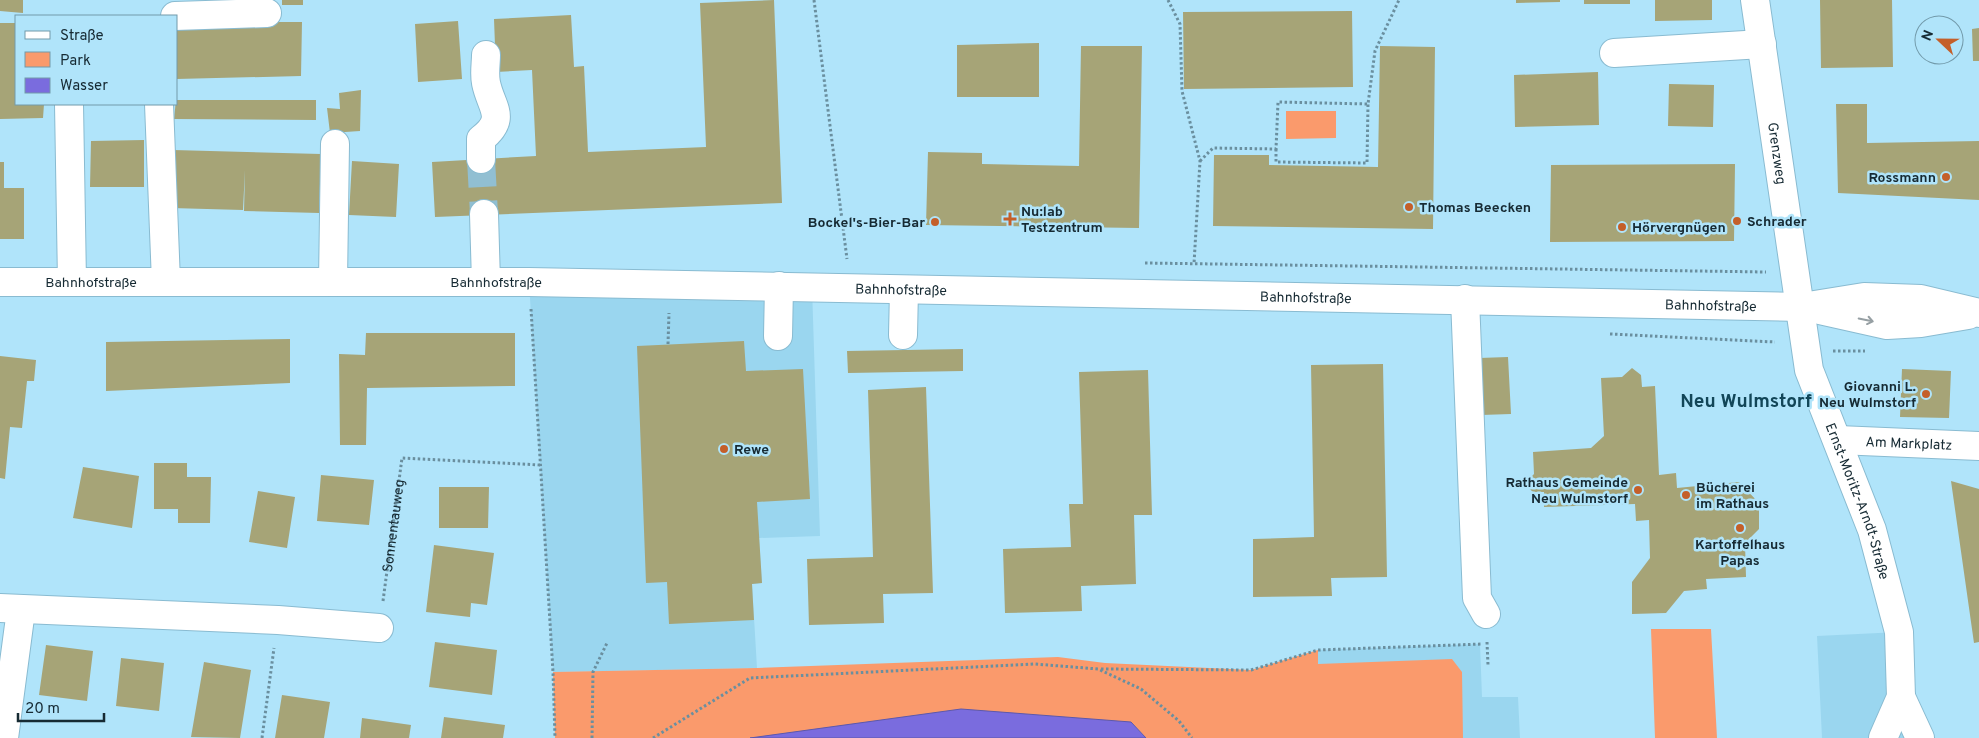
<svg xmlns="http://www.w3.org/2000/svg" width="1979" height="738" font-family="Overpass,sans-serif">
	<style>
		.built { fill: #9ad6ef }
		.green { fill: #fa9a6c }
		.water { fill: #7a6cde; stroke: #5c58ab }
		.building { fill: #a6a477 }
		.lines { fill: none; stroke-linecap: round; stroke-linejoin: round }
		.minor-tunnel { stroke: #91bfd2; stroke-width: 28; stroke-dasharray: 28 14; stroke-linecap: butt }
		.minor-casing { stroke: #89bbd1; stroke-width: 30 }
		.path { stroke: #6a8f9f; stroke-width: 3; stroke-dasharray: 2.5 2.5; stroke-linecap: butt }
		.minor { stroke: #fff; stroke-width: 28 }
		.oneway { stroke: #969fa3 }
		.poi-dot { fill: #c45f2a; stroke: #b0e4fa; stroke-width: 2 }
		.labels { text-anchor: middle; stroke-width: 5; stroke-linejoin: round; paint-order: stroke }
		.street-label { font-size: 14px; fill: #162a33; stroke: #b0e4fa }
		.poi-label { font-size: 14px; font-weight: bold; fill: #162a33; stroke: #b0e4fa; text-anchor: start }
		.district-label { font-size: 19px; font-weight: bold; fill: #124658; stroke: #b0e4fa }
	</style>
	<rect width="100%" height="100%" fill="#b0e4fa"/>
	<!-- built -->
	<path class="built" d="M529,282L812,287L820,536L759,538L762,583L752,584L757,668L553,672Z
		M1899,632L1920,738H1822L1817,636Z
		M1480,644L1482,697H1518L1520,738H1318V650Z"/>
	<!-- green -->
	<path class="green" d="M1286,111H1336V138L1286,139Z
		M1651,629H1711L1717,738H1655Z
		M1318,650V664L1452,659L1462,672L1463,738H1146L1131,722L750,738H555L553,672L757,668L1058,657L1105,663L1251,670Z"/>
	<!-- water -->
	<path class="water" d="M961,709L1131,722L1146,738H750Z"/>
	<!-- building -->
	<path class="building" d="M0,0H23V13L0,11Z
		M282,0H303V5H282Z
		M774,0L782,203L435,217L432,162L536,156L532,70L496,72L494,19L571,15L574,67L584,66L588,152L706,147L700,3Z
		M1516,0H1560V2L1516,3Z
		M1584,0H1630V4H1584Z
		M1655,0H1712V20L1655,21Z
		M1820,0H1892L1893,67L1821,68Z
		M1352,11L1353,87L1184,89L1183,12Z
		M458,21L462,79L418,82L415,24Z
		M176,22H302L301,76L176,79Z
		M0,23H16V104H44L43,118L0,119Z
		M1979,28V61H1973L1972,29Z
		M1039,43V97H957V45Z
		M1081,46H1142L1139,228L926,225L928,152L982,153V164L1079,166Z
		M1380,46L1435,47L1433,229L1213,226L1214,155H1269V165L1378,167Z
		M1598,72L1599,125L1515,127L1514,75Z
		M1669,84L1714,85L1713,127L1668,126Z
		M361,90L360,131L330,133L327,108L340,109L339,93Z
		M176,100H316V120L174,119Z
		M1836,104H1867V143L1979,141V200L1838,193Z
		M144,140V187H90L91,141Z
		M173,150L321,154L319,213L244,211L245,170L243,210L171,208Z
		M352,161L399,164L396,217L349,215Z
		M0,162H4V188H24V239H0Z
		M1735,164L1734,241L1550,242L1551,165Z
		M366,333H515V386L367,388L366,445H340L339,354L365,355Z
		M290,339V383L106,391V342Z
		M744,341L746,371L803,369L810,499L757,502L762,583L752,584L754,620L669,624L667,582L646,583L637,346Z
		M963,349V371L848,373L847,351Z
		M0,356L36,360L34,381H27L22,428L10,427L5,479L0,478Z
		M1508,357L1511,414L1481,415L1479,358Z
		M1383,364L1387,577L1331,578L1332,596L1253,597V539L1314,537L1311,365Z
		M1632,368L1641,375L1642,387L1655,386L1659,475L1676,473L1677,488L1739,482L1759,503V529L1745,543L1746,577L1706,579L1707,589L1684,591L1666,613L1632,614V582L1650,558L1649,520L1636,521L1635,504L1544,507V492H1533L1524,484L1534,474L1533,452L1591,448L1604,436L1601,378L1622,377Z
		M1902,369L1951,371L1949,418L1900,417Z
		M1148,370L1152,515H1134L1136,584L1081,586L1082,611L1005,613L1003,549L1071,547L1069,504H1083L1079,372Z
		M926,387L933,593L883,594L884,623L809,625L807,559L873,557L868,390Z
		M154,463H187V477H211L210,523H178V509H154Z
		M83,467L139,476L132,528L73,518Z
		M321,475L374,480L369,525L317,521Z
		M1951,481L1979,489V642L1974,643Z
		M439,487H489L488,528H439Z
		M258,491L295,497L287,548L249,542Z
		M434,545L494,553L487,605L471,603L470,617L426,612Z
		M435,642L497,650L492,695L429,687Z
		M46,645L93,651L87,701L39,695Z
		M121,658L164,663L159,711L116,706Z
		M204,662L251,670L240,738L191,737Z
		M282,695L330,702L324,738H275Z
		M444,717L505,725L503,738H441Z
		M362,718L411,725L409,738H360Z"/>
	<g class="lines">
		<!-- minor-tunnel -->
		<path class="minor-tunnel" d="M481,159L484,214"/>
		<defs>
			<g id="minor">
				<path id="s2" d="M1755,0L1809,370L1872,530L1899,632L1901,697L1883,738"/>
				<path d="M175,16L267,13"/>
				<path d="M1614,53L1762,44"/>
				<path d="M69,104L72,282"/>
				<path d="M159,104L166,282"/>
				<path d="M481,159V139C508,118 491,108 486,83C484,73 486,64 486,55"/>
				<path d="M484,214L486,282"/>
				<path id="s3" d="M0,282H529L1802,307L1864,297L1921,299L1979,313"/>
				<path d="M333,282L335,144"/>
				<path d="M1465,299L1477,598L1486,614"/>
				<path d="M1820,310L1887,325L1921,323L1968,315"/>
				<path d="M903,335L904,290"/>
				<path d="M778,336L779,286"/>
				<path id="s4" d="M1838,440L1979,446"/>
				<path d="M0,608L278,620L379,628"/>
				<path d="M1901,697L1920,738"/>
				<path d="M4,738L21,610"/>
			</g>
		</defs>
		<!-- minor casing -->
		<use href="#minor" class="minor-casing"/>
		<!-- path -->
		<g class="path">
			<path d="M814,0L847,259"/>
			<path d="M1168,0L1180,24L1182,91L1200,161L1194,264"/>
			<path d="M1276,149V162L1367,163L1368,104"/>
			<path d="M1200,161L1213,148L1276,149L1278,102L1368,104L1375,51L1399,0"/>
			<path d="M1145,263L1766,272"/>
			<path d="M531,309L553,672L555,738"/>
			<path d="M1610,334L1775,342"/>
			<path d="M668,344L669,313"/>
			<path d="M1833,351H1865"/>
			<path id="s1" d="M383,601L402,458L540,465"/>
			<path d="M1487,642L1488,665"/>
			<path d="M1101,669L1251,670L1318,650L1482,644"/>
			<path d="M262,738L274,648"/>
			<path d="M592,738L593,672L607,643"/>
			<path d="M653,738L750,678L1035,664L1098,669L1141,689L1179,721L1192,738"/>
		</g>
		<!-- minor -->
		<use href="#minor" class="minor"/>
	</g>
	<!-- one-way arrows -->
	<defs><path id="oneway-shaft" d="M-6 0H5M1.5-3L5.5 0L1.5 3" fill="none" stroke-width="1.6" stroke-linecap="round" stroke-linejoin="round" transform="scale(1.25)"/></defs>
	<use class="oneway" href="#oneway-shaft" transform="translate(1866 320) rotate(12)"/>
	<!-- markers -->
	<g class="poi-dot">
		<circle cx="1946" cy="177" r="5"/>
		<circle cx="1409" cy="207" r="5"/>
		<path d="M1007.5 211.5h5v5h5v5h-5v5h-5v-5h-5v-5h5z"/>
		<circle cx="1737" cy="221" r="5"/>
		<circle cx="935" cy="222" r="5"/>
		<circle cx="1622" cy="227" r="5"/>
		<circle cx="1926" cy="394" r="5"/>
		<circle cx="724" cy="449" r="5"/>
		<circle cx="1638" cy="490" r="5"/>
		<circle cx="1686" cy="495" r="5"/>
		<circle cx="1740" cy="528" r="5"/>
	</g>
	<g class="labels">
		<!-- street labels -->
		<g class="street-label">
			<text dy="5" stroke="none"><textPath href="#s2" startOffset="155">Grenzweg</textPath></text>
			<text dy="5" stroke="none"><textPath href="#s3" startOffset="91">Bahnhofstraße</textPath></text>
			<text dy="5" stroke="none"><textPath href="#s3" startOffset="496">Bahnhofstraße</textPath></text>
			<text dy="5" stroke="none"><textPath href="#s3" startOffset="901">Bahnhofstraße</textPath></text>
			<text dy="5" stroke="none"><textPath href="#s3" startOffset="1306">Bahnhofstraße</textPath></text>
			<text dy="5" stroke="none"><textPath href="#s3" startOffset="1711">Bahnhofstraße</textPath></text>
			<text dy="5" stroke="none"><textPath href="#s4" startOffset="71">Am Markplatz</textPath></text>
			<text dy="5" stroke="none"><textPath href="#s2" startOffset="514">Ernst-Moritz-Arndt-Straße</textPath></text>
			<text dy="5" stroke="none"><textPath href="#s1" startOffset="76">Sonnentauweg</textPath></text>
		</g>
		<!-- poi labels -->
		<g class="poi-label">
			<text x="1936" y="182" text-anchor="end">Rossmann</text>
			<text x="1419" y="212">Thomas Beecken</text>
			<text x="1021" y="216">Nu:lab<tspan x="1021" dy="16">Testzentrum</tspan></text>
			<text x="1747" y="226">Schrader</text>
			<text x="925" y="227" text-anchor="end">Bockel's-Bier-Bar</text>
			<text x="1632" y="232">Hörvergnügen</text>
			<text x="1916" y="391" text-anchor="end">Giovanni L.<tspan x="1916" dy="16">Neu Wulmstorf</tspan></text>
			<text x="734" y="454">Rewe</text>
			<text x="1628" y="487" text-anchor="end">Rathaus Gemeinde<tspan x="1628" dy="16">Neu Wulmstorf</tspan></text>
			<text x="1696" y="492">Bücherei<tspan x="1696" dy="16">im Rathaus</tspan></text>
			<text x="1740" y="549" text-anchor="middle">Kartoffelhaus<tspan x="1740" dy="16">Papas</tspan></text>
		</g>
		<!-- district labels -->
		<g class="district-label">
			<text x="1746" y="407">Neu Wulmstorf</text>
		</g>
	</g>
	<!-- legend -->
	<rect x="15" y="15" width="162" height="90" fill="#b0e4fa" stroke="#729aaa"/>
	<rect x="25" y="31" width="25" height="8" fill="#ffffff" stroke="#729aaa"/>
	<text x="60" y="40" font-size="15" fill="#162a33">Straße</text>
	<rect x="25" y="52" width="25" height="15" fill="#fa9a6c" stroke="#729aaa"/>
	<text x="60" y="65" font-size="15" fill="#162a33">Park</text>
	<rect x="25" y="78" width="25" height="15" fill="#7a6cde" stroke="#729aaa"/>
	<text x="60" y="90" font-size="15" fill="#162a33">Wasser</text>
	<!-- north arrow -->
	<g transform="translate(1939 40) rotate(292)"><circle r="24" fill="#b0e4fa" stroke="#729aaa"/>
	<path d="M0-4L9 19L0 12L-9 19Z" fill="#c45f2a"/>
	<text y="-8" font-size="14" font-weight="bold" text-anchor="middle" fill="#162a33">N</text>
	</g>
	<!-- scale -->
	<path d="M18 713v8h86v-8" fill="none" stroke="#162a33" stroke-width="2.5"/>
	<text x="25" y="713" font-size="15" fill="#162a33" stroke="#b0e4fa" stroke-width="4" paint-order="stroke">20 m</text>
</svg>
